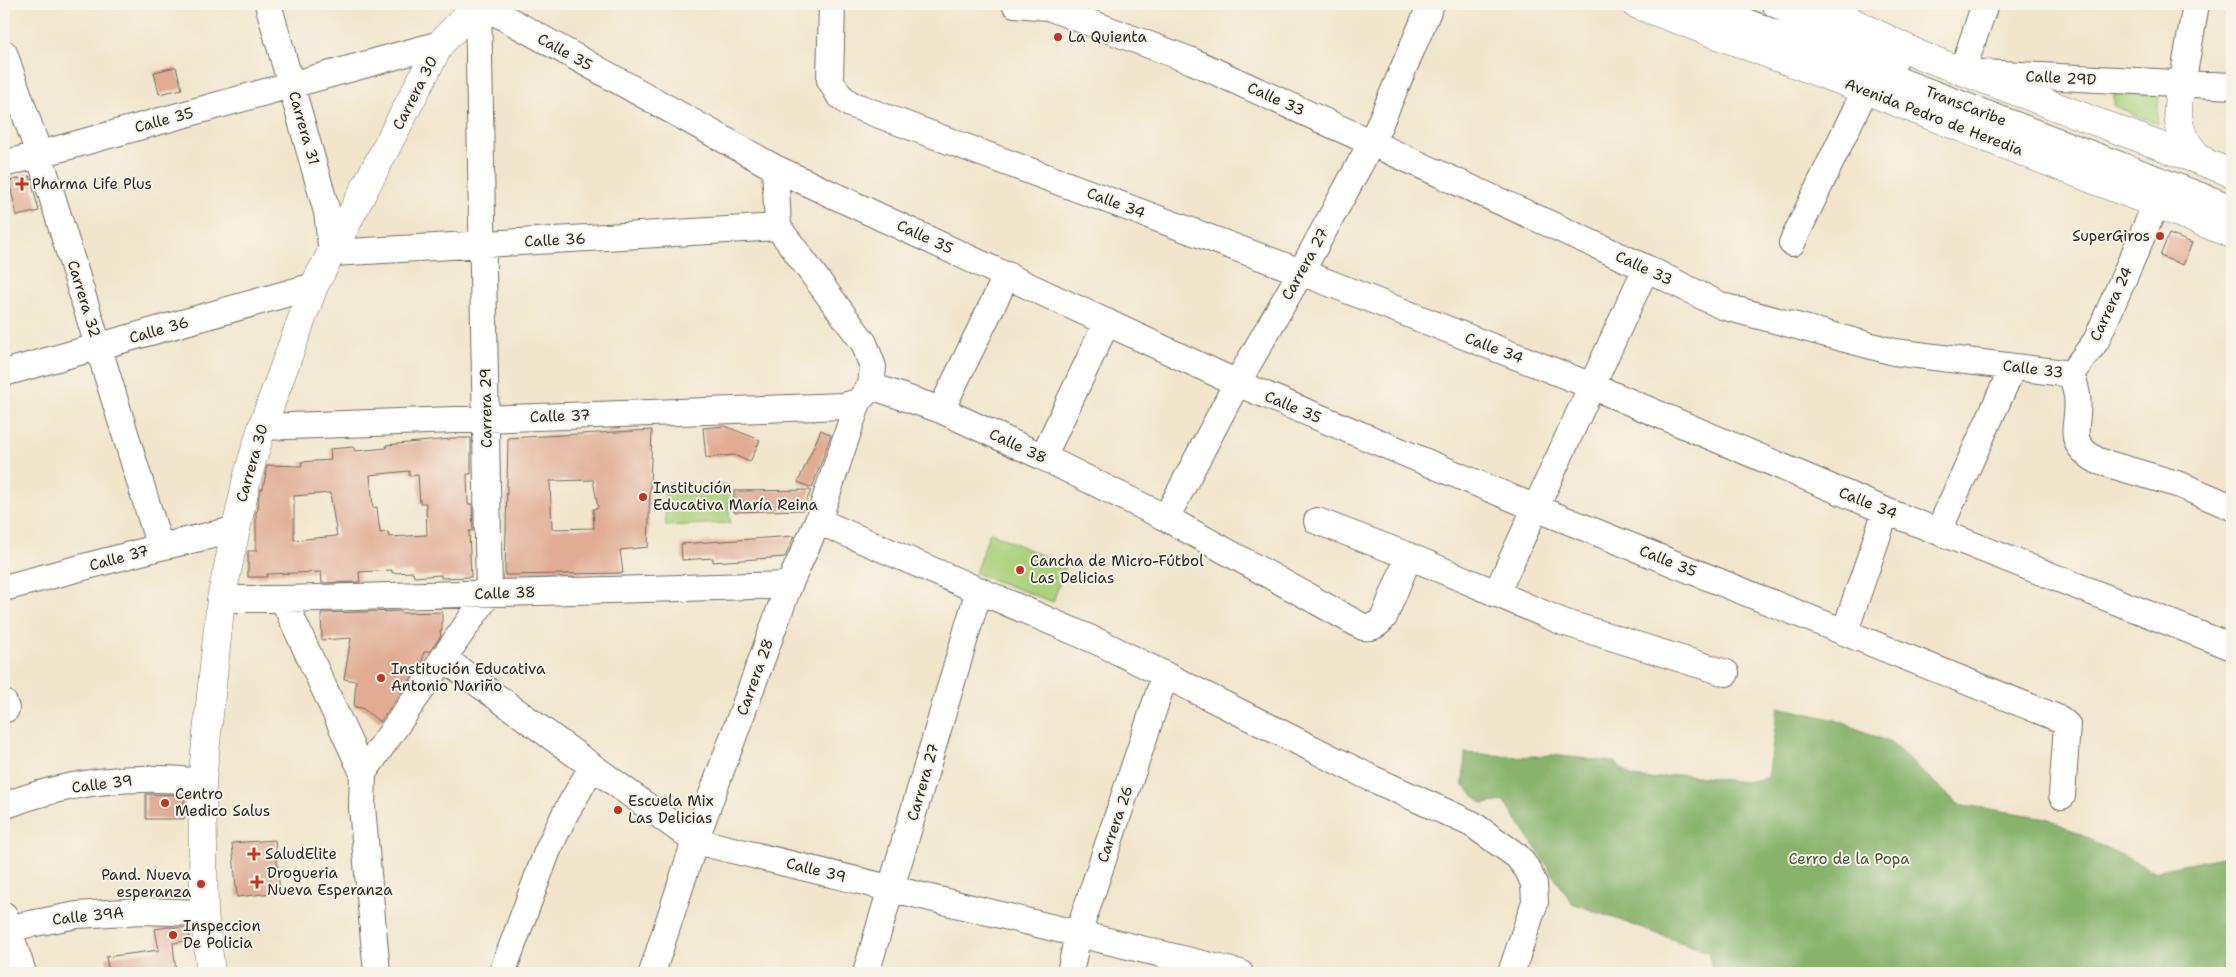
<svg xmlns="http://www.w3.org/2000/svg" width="2236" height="977" font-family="'Shantell Sans',sans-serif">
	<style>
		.green { fill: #aad17b; stroke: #6a7e53 }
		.forest { fill: #87b36b; stroke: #596f4b }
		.building { fill: #e1ac93; fill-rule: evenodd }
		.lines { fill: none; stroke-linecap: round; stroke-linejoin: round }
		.minor-casing { stroke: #706c63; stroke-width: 28 }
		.major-casing { stroke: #706c63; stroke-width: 29 }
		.highway-casing { stroke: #706c63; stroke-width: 29 }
		.minor { stroke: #fff; stroke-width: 26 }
		.major { stroke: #fff; stroke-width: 28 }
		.highway { stroke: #fff; stroke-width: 28 }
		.poi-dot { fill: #c8321e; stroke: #f7f3e8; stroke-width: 2 }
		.labels { text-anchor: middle; stroke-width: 4; stroke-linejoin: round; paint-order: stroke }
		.poi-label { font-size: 15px; fill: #2b2b2b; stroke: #f7f3e8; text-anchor: start }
		.street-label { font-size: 15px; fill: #2b2b2b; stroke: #f7f3e8 }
		.park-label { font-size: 15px; fill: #4b543f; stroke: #f7f3e8 }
	</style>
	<rect width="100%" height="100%" fill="#f7f3e8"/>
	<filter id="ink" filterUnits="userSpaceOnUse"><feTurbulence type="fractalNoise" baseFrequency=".02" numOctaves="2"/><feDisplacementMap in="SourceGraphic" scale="10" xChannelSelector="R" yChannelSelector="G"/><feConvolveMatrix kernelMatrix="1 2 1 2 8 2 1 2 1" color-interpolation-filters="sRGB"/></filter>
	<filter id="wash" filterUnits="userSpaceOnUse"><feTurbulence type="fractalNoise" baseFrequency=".0096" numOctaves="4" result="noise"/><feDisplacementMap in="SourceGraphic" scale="20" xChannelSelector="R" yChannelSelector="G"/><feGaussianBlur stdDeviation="1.12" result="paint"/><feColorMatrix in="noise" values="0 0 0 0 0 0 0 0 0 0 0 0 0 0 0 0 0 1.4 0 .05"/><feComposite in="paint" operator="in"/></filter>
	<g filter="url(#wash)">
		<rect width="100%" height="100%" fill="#f1e6cc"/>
		<!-- green -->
		<path class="green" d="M2114,93L2159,95L2157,124L2114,106Z
			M728,485L730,523L666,526L664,488Z
			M990,532L1065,566L1053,602L975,573Z"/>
		<!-- forest -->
		<path class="forest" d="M1778,707L1836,720L1891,743L1958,804L2047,818L2154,871L2232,855V973H1713L1708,952L1572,903L1504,801L1483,804L1463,785L1465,753L1519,757L1552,755L1614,762L1633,777L1651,779L1680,774L1744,782L1768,778Z"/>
		<g id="blocks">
			<!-- building -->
			<path class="building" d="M176,67L182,89L159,94L154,72Z
				M30,176L39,211L17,216L9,181Z
				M2169,234L2192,243L2183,265L2160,256Z
				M725,426L760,440L750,462L734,455L706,458L703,428Z
				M652,430L648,547L620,550L623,573L505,575L508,438ZM593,480L598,508L593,509L594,528L552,529L550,481Z
				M821,430L831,435L812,488L798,482Z
				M450,438H471V474H467L468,504H472L473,531H469L471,577L441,578V575L414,577L413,572L392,573V570L359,572L360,582L322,583L321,572L267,574V577H248V551H256V512L258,510L259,494L261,489H263L267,465L302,466L301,462L331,460L330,449L354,447L355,451L387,448L386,445L450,439ZM409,471V476L418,475L420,503H426L427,535L389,537L388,532L380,533L377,507L373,508L370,475ZM330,493L337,536L294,540V496Z
				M811,490L803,510L734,512V491Z
				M794,536L785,557L713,562V558L682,560L681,544Z
				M401,611V613L442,612V631H440L441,636L430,651L424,652L422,663L380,722L362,708L354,707L356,681L344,679L351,638L322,640L321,613Z
				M146,794L184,795V819H146Z
				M275,840L280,892L237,897L232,843Z
				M168,927L188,928L190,940L173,943L176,973H109L106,957L159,950L155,929Z"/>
		</g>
	</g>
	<g filter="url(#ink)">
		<use href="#blocks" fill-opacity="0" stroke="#706c63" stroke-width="1"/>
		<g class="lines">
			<defs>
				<path id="minor" d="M268,4L327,212L332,253L778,227
					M480,4L775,168L1237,383L1536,508L2060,719L2067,725L2062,796
					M832,4L830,80L839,95L850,104L1301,272L1592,386L1886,511L2232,647
					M1015,4L1048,7L1192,61L1646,268L1722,306L1894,352L2071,374
					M1699,4L2232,208
					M1775,4L1894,62
					M1985,4L1962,72L2232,86
					M4,53L39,154L160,547
					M2182,85L2196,4
					M4,164L440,44
					M775,168L778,227L864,343L873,367L871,386
					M1792,243L1865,90
					M4,373L314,286
					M2071,374C2074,381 2076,389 2077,396C2081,427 2062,441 2098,461L2180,485L2232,507
					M2071,374L2096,341L2156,204
					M871,386L941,410L1043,457L1166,518L1363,627C1373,628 1378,625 1384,617L1409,556
					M941,410L1007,275
					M262,427L843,406L858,402
					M1043,457L1107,322
					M1166,518L1237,383L1301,272L1372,142L1431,4
					M818,521L1103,644L1373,779L1472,824L1517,856L1528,870L1534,884L1535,902L1511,973
					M1317,521L1409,556L1563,622L1726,673
					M1939,530L2013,367
					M4,588L160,547L234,530
					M1496,594L1646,268
					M221,599H283L789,585
					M283,599L363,773L362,807L377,973
					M1845,631L1886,511
					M443,658L695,841L1240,973
					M4,703L6,709
					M363,773L489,593L478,4
					M4,806C66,781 136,774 202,782
					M4,915L23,973
					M4,929L77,915L141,911L204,913
					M502,973L547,852L565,814L592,767
					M652,973L695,841L789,585L818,521L858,402L871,386
					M866,973L979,590
					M1070,973L1078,934L1165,675"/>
				<path id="major" d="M211,973L204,913L202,782L221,599L247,478L262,427L314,286L440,44L478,4"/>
				<path id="highway" d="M1635,4L1865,90L2232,234
					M1816,4L1922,56L2232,173
					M2182,85C2173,116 2179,142 2205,162"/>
			</defs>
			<!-- minor casing -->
			<use href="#minor" class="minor-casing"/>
			<!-- major casing -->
			<use href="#major" class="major-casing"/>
			<!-- highway casing -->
			<use href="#highway" class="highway-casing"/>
			<!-- minor -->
			<use href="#minor" class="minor"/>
			<!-- major -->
			<use href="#major" class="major"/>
			<!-- highway -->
			<use href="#highway" class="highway"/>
		</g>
	</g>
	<!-- markers -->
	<g class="poi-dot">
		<circle cx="1058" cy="37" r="5"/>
		<path d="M19.5 176.5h5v5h5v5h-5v5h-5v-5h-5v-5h5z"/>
		<circle cx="2160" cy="236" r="5"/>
		<circle cx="643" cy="497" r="5"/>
		<circle cx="1020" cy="570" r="5"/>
		<circle cx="381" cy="678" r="5"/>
		<circle cx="165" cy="803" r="5"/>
		<circle cx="618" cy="810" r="5"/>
		<path d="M251.5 846.5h5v5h5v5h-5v5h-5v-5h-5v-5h5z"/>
		<path d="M254.5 874.5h5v5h5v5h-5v5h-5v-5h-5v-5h5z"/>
		<circle cx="201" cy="884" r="5"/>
		<circle cx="173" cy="935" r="5"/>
	</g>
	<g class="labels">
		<!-- poi labels -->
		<g class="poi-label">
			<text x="1068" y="42">La Quienta</text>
			<text x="32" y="189">Pharma Life Plus</text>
			<text x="2150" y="241" text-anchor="end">SuperGiros</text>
			<text x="653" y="493">Institución<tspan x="653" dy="17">Educativa María Reina</tspan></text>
			<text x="1030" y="566">Cancha de Micro-Fútbol<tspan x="1030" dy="17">Las Delicias</tspan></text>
			<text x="391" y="674">Institución Educativa<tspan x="391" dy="17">Antonio Nariño</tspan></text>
			<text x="175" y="799">Centro<tspan x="175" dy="17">Medico Salus</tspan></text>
			<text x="628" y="806">Escuela Mix<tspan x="628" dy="17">Las Delicias</tspan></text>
			<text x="265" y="859">SaludElite</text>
			<text x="267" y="878">Drogueria<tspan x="267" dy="17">Nueva Esperanza</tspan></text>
			<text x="191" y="880" text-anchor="end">Pand. Nueva<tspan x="191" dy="17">esperanza</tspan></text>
			<text x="183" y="931">Inspeccion<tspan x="183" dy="17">De Policia</tspan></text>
		</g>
		<!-- street labels -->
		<g class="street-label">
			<text transform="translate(565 52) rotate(29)" y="5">Calle 35</text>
			<text transform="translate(2061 78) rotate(3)" y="5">Calle 29D</text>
			<text transform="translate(415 93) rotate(-63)" y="5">Carrera 30</text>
			<text transform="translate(1276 99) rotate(24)" y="5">Calle 33</text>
			<text transform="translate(1966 106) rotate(21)" y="5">TransCaribe</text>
			<text transform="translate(1934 117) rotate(21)" y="5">Avenida Pedro de Heredia</text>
			<text transform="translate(164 120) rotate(-15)" y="5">Calle 35</text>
			<text transform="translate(304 128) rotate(74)" y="5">Carrera 31</text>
			<text transform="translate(1116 203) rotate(21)" y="5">Calle 34</text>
			<text transform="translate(925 237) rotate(25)" y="5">Calle 35</text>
			<text transform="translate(555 240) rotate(-3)" y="5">Calle 36</text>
			<text transform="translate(1305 264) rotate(-61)" y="5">Carrera 27</text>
			<text transform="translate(1644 268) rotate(25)" y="5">Calle 33</text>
			<text transform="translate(84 299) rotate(73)" y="5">Carrera 32</text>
			<text transform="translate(2111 304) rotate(-65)" y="5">Carrera 24</text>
			<text transform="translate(159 330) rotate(-16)" y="5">Calle 36</text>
			<text transform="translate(1494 348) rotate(21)" y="5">Calle 34</text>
			<text transform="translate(2033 369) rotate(7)" y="5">Calle 33</text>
			<text transform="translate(1293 407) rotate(23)" y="5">Calle 35</text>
			<text transform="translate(486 408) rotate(-91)" y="5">Carrera 29</text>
			<text transform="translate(560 416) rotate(-2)" y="5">Calle 37</text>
			<text transform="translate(1018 446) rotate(25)" y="5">Calle 38</text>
			<text transform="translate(252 463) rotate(-74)" y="5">Carrera 30</text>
			<text transform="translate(1868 503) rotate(22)" y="5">Calle 34</text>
			<text transform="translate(119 558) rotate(-15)" y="5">Calle 37</text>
			<text transform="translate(1668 561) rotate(22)" y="5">Calle 35</text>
			<text transform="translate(505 593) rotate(-2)" y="5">Calle 38</text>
			<text transform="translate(755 677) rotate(-70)" y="5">Carrera 28</text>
			<text transform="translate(923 782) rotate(-74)" y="5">Carrera 27</text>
			<text transform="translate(102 784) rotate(-7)" y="5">Calle 39</text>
			<text transform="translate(1115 824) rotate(-71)" y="5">Carrera 26</text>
			<text transform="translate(816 870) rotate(14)" y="5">Calle 39</text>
			<text transform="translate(88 916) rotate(-6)" y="5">Calle 39A</text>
		</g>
		<!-- park labels -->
		<g class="park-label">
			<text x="1849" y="864">Cerro de la Popa</text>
		</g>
	</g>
	<!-- margin -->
	<rect width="2236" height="977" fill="none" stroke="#f7f3e8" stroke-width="20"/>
</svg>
